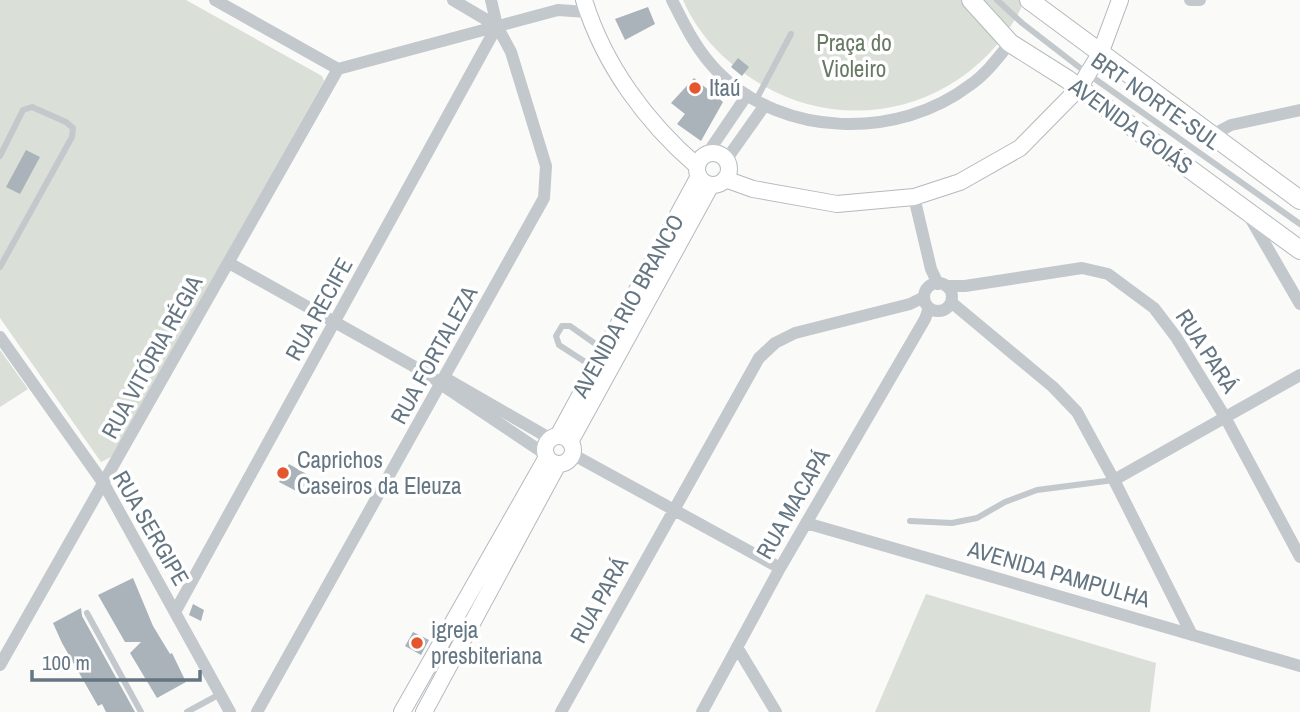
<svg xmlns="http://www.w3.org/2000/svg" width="1300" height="712" font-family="'Archivo Narrow',sans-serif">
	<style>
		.green { fill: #dadfd7 }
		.building { fill: #aab3b9 }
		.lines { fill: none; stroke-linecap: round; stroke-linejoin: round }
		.secondary-casing { stroke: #b3babf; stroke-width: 18 }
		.primary-casing { stroke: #b5babe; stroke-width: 20 }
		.lane { stroke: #c3c8cc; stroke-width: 6 }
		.street { stroke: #c3c8cc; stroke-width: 12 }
		.secondary { stroke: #fff; stroke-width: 16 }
		.primary { stroke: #fff; stroke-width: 18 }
		.poi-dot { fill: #e4572e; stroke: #fff; stroke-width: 2.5 }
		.labels { text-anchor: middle; stroke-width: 7; stroke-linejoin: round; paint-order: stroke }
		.park-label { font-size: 23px; fill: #687a64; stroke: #fff }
		.poi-label { font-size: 23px; fill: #657683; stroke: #fff; text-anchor: start }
		.street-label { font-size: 23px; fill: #657683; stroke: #fff }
	</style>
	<rect width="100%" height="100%" fill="#fafaf8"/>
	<!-- green -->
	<path class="green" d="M0,0H186L322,76L324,81L113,456L101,462L0,318Z
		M683,0H1025C976,108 845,144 748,76C720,57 697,32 683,0Z
		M0,350L28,389L0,407Z
		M926,594L1156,663L1150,712H875Z"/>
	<!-- building -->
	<path class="building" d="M648,7L655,24L625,40L615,19Z
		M738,58L749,67L742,76L731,67Z
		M694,78L723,102L701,141L677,124L685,114L671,103Z
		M26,150L40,157L20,194L6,187Z
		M289,464L310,476L300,493L279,482Z
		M133,578L153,626L170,654L172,653L186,682L157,698L130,653L141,642H125L98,595Z
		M193,604L204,610L201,621L189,615Z
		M81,608L82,616L135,712H106L102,704L98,706L62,643L53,623Z
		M413,632L429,640L421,655L405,646Z"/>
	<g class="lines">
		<defs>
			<path id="secondary" d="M584,0C604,65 646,122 697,166
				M697 169a16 16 0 1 1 32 0a16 16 0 1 1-32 0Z
				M725,179L753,189L837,204L914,197L960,182L1020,148L1079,88L1100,54L1120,0
				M558,436L699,176
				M545 450a14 14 0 1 1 28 0a14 14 0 1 1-28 0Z
				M570,442L711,185
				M402,712L547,457
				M424,712L558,464"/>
			<path id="primary" d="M971,0L1010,43L1067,79L1300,250
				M1029,0L1300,200"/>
		</defs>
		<!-- secondary casing -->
		<use href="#secondary" class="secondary-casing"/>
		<!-- primary casing -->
		<use href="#primary" class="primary-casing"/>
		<!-- lane -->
		<path class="lane" d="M997,0L1022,23L1088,74L1300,224
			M756,100L791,34
			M0,156L23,110L32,107L66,122L73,128L72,137L0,267
			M593,367L559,345L556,336L562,326H570L604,350
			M910,521L952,523L977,518L1005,502L1037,490L1114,480
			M87,613L141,712
			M187,712L220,694"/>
		<!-- street -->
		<path class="street" d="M215,0L338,69L558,10L587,12
			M453,0L497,26
			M672,0C685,26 697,51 718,72C783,138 898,140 970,85C986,74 998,58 1010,43
			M1190,0H1200
			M1212,135L1231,125L1300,110
			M707,154L747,95
			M726,160L765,105
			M914,197L931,269L938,284
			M1249,216L1300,304
			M229,263L431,376L442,385L545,454
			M924 297a14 14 0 1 1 28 0a14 14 0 1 1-28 0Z
			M946,286H965L1082,268L1108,274L1154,308L1176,337L1225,417L1300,557
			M951,302L1053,387L1077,412L1114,480L1192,635
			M0,337L104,484L230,712
			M445,378L551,439
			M572,454L780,568
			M1114,480L1300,375
			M806,523L1300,666
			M175,612L497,26
			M737,647L776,712
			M0,665L338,69
			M257,712L544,198L546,166L511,52L497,26L491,0
			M561,712L759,358L775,343L795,333L910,304L924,297
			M702,712L780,568L925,319L929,308"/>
		<!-- secondary -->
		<use href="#secondary" class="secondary"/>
		<!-- primary -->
		<use href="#primary" class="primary"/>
	</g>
	<!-- markers -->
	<g class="poi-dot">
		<circle cx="695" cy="88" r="7"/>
		<circle cx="283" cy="473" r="7"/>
		<circle cx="417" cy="643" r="7"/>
	</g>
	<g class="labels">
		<!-- park labels -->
		<g class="park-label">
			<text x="854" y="51">Praça do<tspan x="854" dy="26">Violeiro</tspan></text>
		</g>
		<!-- poi labels -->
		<g class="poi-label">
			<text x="709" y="96">Itaú</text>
			<text x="297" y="468">Caprichos<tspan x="297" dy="26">Caseiros da Eleuza</tspan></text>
			<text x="431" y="638">igreja<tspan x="431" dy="26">presbiteriana</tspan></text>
		</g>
		<!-- street labels -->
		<g class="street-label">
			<text transform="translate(1156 101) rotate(35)" y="8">BRT NORTE-SUL</text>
			<text transform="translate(1131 126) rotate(36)" y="8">AVENIDA GOIÁS</text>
			<text transform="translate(628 306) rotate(-61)" y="8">AVENIDA RIO BRANCO</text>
			<text transform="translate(319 309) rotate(-61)" y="8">RUA RECIFE</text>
			<text transform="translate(1207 351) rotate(57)" y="8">RUA PARÁ</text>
			<text transform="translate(434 355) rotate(-61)" y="8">RUA FORTALEZA</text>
			<text transform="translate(152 357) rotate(-61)" y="8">RUA VITÓRIA RÉGIA</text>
			<text transform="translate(793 504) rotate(-60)" y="8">RUA MACAPÁ</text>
			<text transform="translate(151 528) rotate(60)" y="8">RUA SERGIPE</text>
			<text transform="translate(1059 574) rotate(16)" y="8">AVENIDA PAMPULHA</text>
			<text transform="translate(599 600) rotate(-61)" y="8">RUA PARÁ</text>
		</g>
	</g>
	<!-- scale -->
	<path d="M32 670v10h168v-10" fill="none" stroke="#657683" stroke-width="3.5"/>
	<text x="42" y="670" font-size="21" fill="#657683" stroke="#ffffff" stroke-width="5" paint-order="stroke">100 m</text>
</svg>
